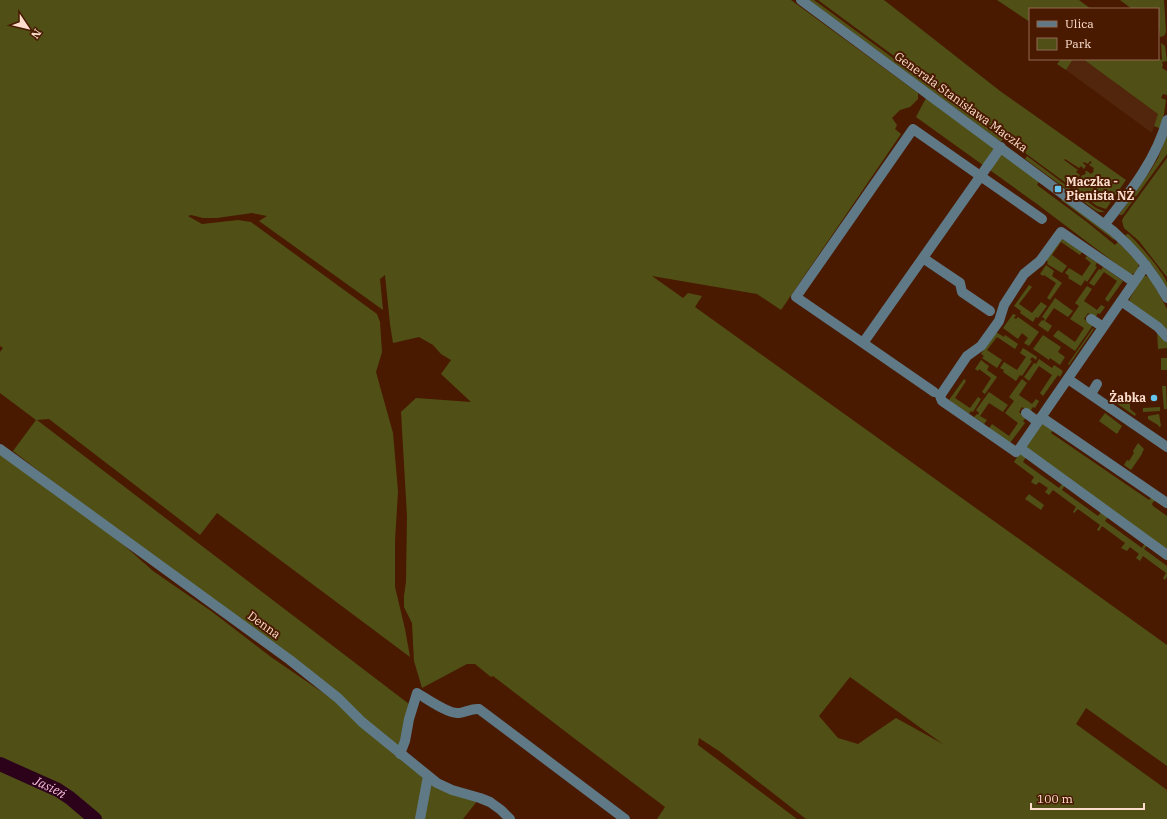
<svg xmlns="http://www.w3.org/2000/svg" width="1167" height="819" font-family="'IBM Plex Serif',serif">
	<style>
		.built { fill: #51260c }
		.green { fill: #505016; fill-rule: evenodd }
		.lines { fill: none; stroke-linecap: round; stroke-linejoin: round }
		.river { stroke: #2c011a; stroke-width: 14 }
		.minor { stroke: #5f7986; stroke-width: 10 }
		.poi-dot { fill: #65c5ee; stroke: #491a00; stroke-width: 1.5 }
		.labels { text-anchor: middle; stroke-width: 4; stroke-linejoin: round; paint-order: stroke }
		.street-label { font-size: 12px; fill: #fddece; stroke: #491a00 }
		.poi-label { font-size: 12px; font-weight: bold; fill: #fddece; stroke: #491a00; text-anchor: start }
		.water-label { font-size: 13px; font-style: italic; fill: #f8bdd9; stroke: #491a00 }
	</style>
	<rect width="100%" height="100%" fill="#491a00"/>
	<!-- built -->
	<path class="built" d="M1073,59H1083L1158,114L1152,133L1066,70Z"/>
	<!-- green -->
	<path class="green" d="M0,0H791L918,93V99L910,107L900,110L892,118L897,125L895,129L901,134L781,310L757,294L652,276L683,298L688,293L702,296L695,307L1167,645V766L1086,708L1076,724L1167,790V819H806L719,751L699,738L698,745L797,819H657L665,807L579,742L493,676L491,677L475,664H467L422,688L414,661L412,623L404,607V596L406,582L407,516L401,412L416,398L471,402L441,374L451,360L441,354L433,345L419,337L393,343L390,324L385,275L380,279L383,310L259,221L267,216L252,213L217,218H203L191,215L188,216L202,224L238,220L251,222L377,314L380,322L382,352L376,372L393,433L398,491L395,541V587L405,629L410,657L217,513L200,535L49,419L37,420L409,704L400,745L396,746L13,451L36,420L0,393V352L3,348L0,346ZM850,677L943,744L896,718L858,744L838,738L819,716Z
		M809,0H814L1003,139L1001,142Z
		M818,0H884L1000,91L1126,180L1106,209L1097,206L1073,188L1076,184L1077,185L1079,182L1078,181L1082,175H1084L1086,173L1085,171H1087L1091,174L1094,171L1093,170L1094,168L1089,165L1092,162L1090,161L1088,164L1084,162L1083,163L1086,166L1084,169L1081,166L1079,168L1065,159L1064,160L1078,170L1076,172L1080,175L1078,178L1073,175L1072,177L1076,180L1070,186Z
		M997,0H1079L1091,9H1030V22Z
		M1120,0H1164L1166,32L1164,36L1160,37L1159,29L1158,28V9H1132Z
		M1161,43L1165,46L1167,61L1162,62L1163,65L1162,68L1167,71V95L1163,94L1161,98L1166,100L1164,114L1160,127L1159,128L1154,126L1158,114L1083,59H1158V58L1162,60Z
		M1061,59H1073L1066,70L1057,64Z
		M926,98L1039,181L1037,185L1087,222L1115,245L1118,242L1138,263C1140,269 1136,272 1131,275L1037,204L916,117Z
		M1167,135V154L1124,213L1122,215H1119L1151,170L1158,158Z
		M1027,156L1096,208L1105,212H1099L1095,210L1025,159Z
		M1167,158V277L1139,241L1124,228L1122,221L1123,218Z
		M1062,198L1115,238L1114,240L1061,200Z
		M1128,234C1136,240 1165,274 1167,283C1167,285 1167,287 1167,289L1155,269L1125,235Z
		M1061,238L1082,252L1080,255L1061,242L1052,255L1067,266L1062,273L1047,264L1048,262L1046,260Z
		M1087,256L1097,263L1095,266L1097,267L1087,282L1085,280L1081,286L1068,278L1069,276L1065,273L1069,268L1082,276L1091,263L1085,258Z
		M1046,265L1054,271L1052,276L1062,283L1050,300L1047,298L1056,283L1044,275L1043,276L1040,274Z
		M1103,267L1123,281L1108,302L1105,299L1117,281L1104,272L1094,286L1089,283L1099,269L1101,270Z
		M1143,276H1147L1152,281L1167,309V331L1131,303L1129,300Z
		M1029,285L1032,287L1019,304L1032,313L1041,302L1047,306L1038,318L1036,317L1033,322L1020,313L1021,311L1014,306Z
		M1087,286L1092,289L1084,301L1097,310L1101,305L1105,307L1100,314L1098,313L1095,318L1088,313L1084,319L1093,325L1075,351L1053,336L1058,330L1075,342L1084,328L1070,319L1079,306L1075,303Z
		M1055,298L1073,311L1068,317L1054,308L1045,321L1052,326L1048,332L1038,325L1042,320L1043,321L1045,319L1042,317Z
		M1013,314L1016,315L1014,318L1016,319L1018,317L1039,332L1029,346L1024,343L1028,338L1022,333L1018,339L1003,328Z
		M1093,328L1094,329L1069,365L1068,364Z
		M1157,331L1167,342V348L1158,349Z
		M996,332L1004,337L1005,335L1018,344L1015,349L997,337L987,350L1002,360L997,368L982,358L984,356L981,354Z
		M1043,335L1061,347L1058,352L1065,357L1060,365L1050,358L1049,360L1033,349Z
		M1023,348L1037,357L1036,360L1032,357L1030,360L1032,361L1022,376L1020,375L1016,381L1003,372L1004,370L1000,368L1004,362L1017,370L1026,357L1020,353Z
		M1161,358H1167V370H1161Z
		M1039,359L1052,368L1054,365L1063,371L1060,377L1058,375L1043,396L1040,393L1052,375L1039,366L1029,381L1024,377L1034,363L1036,364Z
		M981,360L989,366L987,370L997,377L985,394L982,392L991,378L979,369L978,371L975,369Z
		M964,379L966,381L955,398L970,408L978,397L981,399L973,412L971,411L969,414L949,400Z
		M1022,379L1027,383L1019,395L1032,404L1036,399L1039,401L1035,408L1033,407L1030,412L1022,407L1019,412L1026,418L1023,421L1025,423L1010,443L989,428L992,424L1009,436L1018,423L1005,413L1014,401L1009,397Z
		M1162,386H1166L1167,409H1164Z
		M989,392L1008,405L1003,412L989,403L980,416L987,420L984,424L974,417L977,414L978,415L979,413L976,410Z
		M1118,401H1130V409L1136,414L1135,416L1116,403Z
		M1160,407V411L1143,412V408Z
		M1105,413L1122,426L1117,434L1099,421Z
		M1159,414L1161,426L1159,427L1158,425L1148,419V416Z
		M1041,424H1045L1054,429L1051,433L1149,500L1151,498L1157,500L1153,502L1152,504L1153,506L1167,516V552L1025,446Z
		M1138,443L1144,449L1142,453V454L1131,470L1124,465L1127,460L1129,461L1134,453L1133,451Z
		M0,449L89,514L153,571L211,611L271,657L335,701L435,786L478,800L463,819H0Z
		M1019,454H1021L1026,457L1023,462L1059,488L1063,483L1065,485L1062,490L1098,516L1101,512L1108,517L1105,521L1142,548L1145,543L1147,545L1144,549L1167,566V577L1165,580L1163,578L1166,573L1143,556L1140,561L1136,558L1139,554L1130,547L1127,551L1121,548L1125,543L1102,526L1099,531L1097,530L1100,525L1078,509L1074,513L1073,512L1076,507L1053,490L1049,495L1045,492L1048,488L1039,482L1036,485L1031,482L1034,477L1014,462Z
		M1029,494L1044,505L1041,510L1025,499Z"/>
	<g class="lines">
		<!-- river -->
		<path class="river" id="s1" d="M0,764L58,790L70,798L95,819"/>
		<!-- minor -->
		<path class="minor" d="M801,0L1113,231C1135,250 1153,272 1167,298
			M1105,224C1130,192 1156,160 1167,120
			M923,258L960,283L962,292L990,311
			M1134,282L1061,232L1040,261L1024,274L1004,305L999,321L981,346L967,356L940,396L942,401L1013,450L1016,452L1020,448L1167,555
			M1121,301L1158,327L1167,337
			M1091,319L1103,327
			M863,343L796,297L913,129L1042,219
			M1068,379L1167,447
			M934,392L863,343L1001,147
			M1091,394L1097,384
			M1026,413L1038,422
			M1041,417L1167,503
			M1020,448L1146,265
			M0,449L290,660L338,698L362,722L437,783L452,790L480,798L490,802L501,810L510,819
			M400,754L405,741L409,719L417,693C426,698 447,713 457,713C465,713 471,708 479,709L625,819
			M420,819L428,776"/>
	</g>
	<!-- markers -->
	<g class="poi-dot">
		<rect x="1054" y="185" width="8" height="8" rx="2"/>
		<circle cx="1154" cy="398" r="4"/>
	</g>
	<g class="labels">
		<!-- street labels -->
		<g class="street-label">
			<text transform="translate(961 102) rotate(36)" y="4">Generała Stanisława Maczka</text>
			<text transform="translate(264 625) rotate(36)" y="4">Denna</text>
		</g>
		<!-- poi labels -->
		<g class="poi-label">
			<text x="1066" y="186">Maczka -<tspan x="1066" dy="14">Pienista NŻ</tspan></text>
			<text x="1146" y="402" text-anchor="end">Żabka</text>
		</g>
		<!-- water labels -->
		<g class="water-label">
			<text dy="5" stroke="none"><textPath href="#s1" startOffset="55">Jasień</textPath></text>
		</g>
	</g>
	<!-- legend -->
	<rect x="1029" y="8" width="130" height="52" fill="#491a00" stroke="#916852"/>
	<rect x="1037" y="21" width="20" height="6" fill="#5f7986" stroke="#916852"/>
	<text x="1065" y="28" font-size="12" fill="#fddece">Ulica</text>
	<rect x="1037" y="38" width="20" height="12" fill="#505016" stroke="#916852"/>
	<text x="1065" y="48" font-size="12" fill="#fddece">Park</text>
	<!-- north arrow -->
	<g transform="translate(28 28) rotate(125)" stroke="#491a00" stroke-width="3" paint-order="stroke">
	<path d="M0-3L7 15L0 10L-7 15Z" fill="#fddece"/>
	<text y="-6" font-size="11" font-weight="bold" text-anchor="middle" fill="#fddece">N</text>
	</g>
	<!-- scale -->
	<path d="M1031 803v6h113v-6" fill="none" stroke="#fddece" stroke-width="2"/>
	<text x="1037" y="803" font-size="12" fill="#fddece" stroke="#491a00" stroke-width="3" paint-order="stroke">100 m</text>
</svg>
